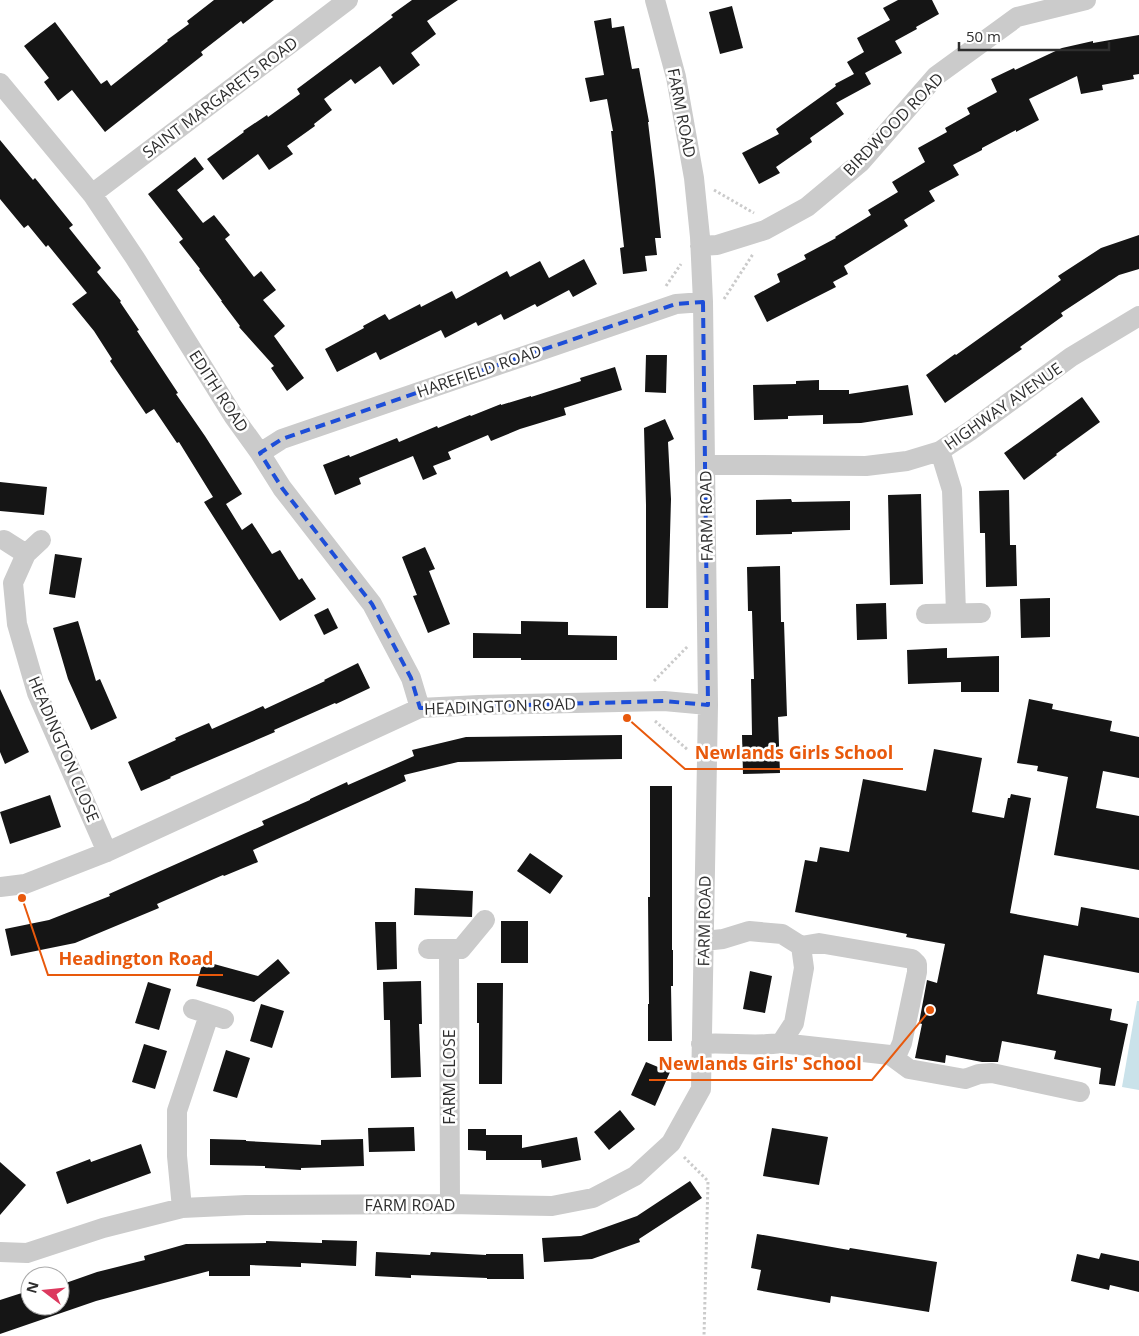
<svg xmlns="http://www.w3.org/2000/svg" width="1139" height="1336" font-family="'Open Sans',sans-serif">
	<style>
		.water { fill: #cae2ea }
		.building { fill: #151515 }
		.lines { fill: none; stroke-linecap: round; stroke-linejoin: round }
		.path { stroke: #cbcbcb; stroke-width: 3; stroke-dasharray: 2.5 2.5; stroke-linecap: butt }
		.minor { stroke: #cbcbcb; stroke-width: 20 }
		.marked { fill: none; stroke: #1d4ed8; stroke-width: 4; stroke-dasharray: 10 6; stroke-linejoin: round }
		.labels { text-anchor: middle; stroke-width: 5; stroke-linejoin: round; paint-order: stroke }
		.street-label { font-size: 16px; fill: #2e2e2e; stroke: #fff }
		.leader { fill: none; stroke: #e8590c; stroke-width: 2 }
		.callout-dot { fill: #e8590c; stroke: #fff; stroke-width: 2 }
		.callout-label { font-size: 18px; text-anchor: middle; font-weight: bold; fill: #e8590c; stroke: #fff; stroke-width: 5; stroke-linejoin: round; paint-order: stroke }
	</style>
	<rect width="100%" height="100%" fill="#fff"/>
	<!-- water -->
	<path class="water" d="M1137,1001H1139V1090L1122,1087Z"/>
	<!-- building -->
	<path class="building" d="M214,0H274L243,24L241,21L201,52L203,55L105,132L72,90L58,101L44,82L49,78L24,46L55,22L101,84L107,80L111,86L168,41L167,40L189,24L187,21Z
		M412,0H458L427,21L436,34L411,53L420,65L393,85L380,66L355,84L351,79L324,99L332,110L314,124L315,126L287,146L293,154L269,170L258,154L223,180L207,159L244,132L243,131L267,115L268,117L300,94L297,89L368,36L393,17L391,15Z
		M898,0H932L939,14L916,27L917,29L895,41L902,53L865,73L871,84L836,103L844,114L810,138L812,142L776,167L780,173L759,184L742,153L779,134L776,129L836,86L835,84L854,74L847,62L864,52L857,38L890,20L883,8Z
		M732,6L743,48L720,54L709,12Z
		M611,18L612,28L624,26L632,69L639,68L649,122H648L655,180L661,238H655L657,255L645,256L647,271L623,274L620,248L624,247L611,131H613L607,99L590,102L585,78L604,75L594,21Z
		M1139,35V74L1133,75L1134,79L1102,85L1103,90L1081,94L1077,76L1029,99L1039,120L1016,132V130L982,148V150L953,165L959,175L929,191L935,201L904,220L908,226L844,266L848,274L833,282L836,287L767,322L754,296L780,282L777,274L806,259L804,255L836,238L835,237L871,215L868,210L898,192L892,182L925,162L918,148L947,132L945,128L970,114L967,108L997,92L991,79L1014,68L1015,70L1062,48L1093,41V43Z
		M0,140L33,180L35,178L73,225L69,228L101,268L97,272L121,301L120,302L139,330L137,331L178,393L176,394L205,436L242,494L226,504L242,530L252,523L272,554L280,550L299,580L302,578L316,599L280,621L204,502L213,497L179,442L177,443L154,409L146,414L110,361L112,359L94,331L72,304L87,293L48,245L46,247L28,225L24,228L0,199Z
		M195,157L204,169L177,190L203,223L214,215L230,235L225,239L254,277L261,271L276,290L263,300L285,326L274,336L304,378L287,391L271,368L274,366L239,327L240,326L221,301H222L199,270L200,269L179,242L183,239L148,194Z
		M1139,235V269L1119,275L1061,313L1063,316L1020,347L1022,349L945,403L926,375L955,354L956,355L1061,280L1058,276L1101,248Z
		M584,259L597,284L573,297L569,290L537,307L535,304L504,320L501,314L478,326L476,322L445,338L441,330L380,360L376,352L337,372L325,349L364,328L363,326L385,314L389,320L420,304L421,307L452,291L456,299L507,271L510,277L540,261L549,278Z
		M646,355H667L666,393L645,392Z
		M615,367L622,390L564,408L566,415L520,429L491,441L488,435L448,452L451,459L433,466L437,474L423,480L413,456L359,478L361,484L335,495L323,465L349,455L350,457L397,438L399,442L437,426L438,428L470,415L471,416L501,404V405L531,396V397L581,381L580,378Z
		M819,380V390H849V394L908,385L913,415L861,423L823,424V415L788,416V419L754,420L753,385L796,384V381Z
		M1082,397L1100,422L1056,454L1057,455L1024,480L1004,453Z
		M665,419L674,439L668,442L671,499L668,608H646V505L644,428Z
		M0,482L47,487L44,515L0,511Z
		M1009,490L1010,545H1016L1017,586L986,587L985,533H980L979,491Z
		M921,494L923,584L890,585L888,495Z
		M791,499L792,502L850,501V530L792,532V534L756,535V500Z
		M425,547L435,569L429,571L450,624L428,633L413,596L417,595L402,557Z
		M55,554L82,558L75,598L49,594Z
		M780,566L781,622H784L787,716L778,717L780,773L743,774L742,735H752L751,679H754L752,611H748L747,567Z
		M1050,598V637L1021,638L1020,599Z
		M886,603L887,639L857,640L856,604Z
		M328,608L338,628L324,635L314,615Z
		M78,621L96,681L100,679L117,718L91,730L68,679L53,628Z
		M521,621L568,622V635L617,636V660H521V658H473V633L521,634Z
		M947,648V658L999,656V692H961V682L908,684L907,650Z
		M358,663L370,688L336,704L335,703L274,730L275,732L170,777L171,778L141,791L128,762L176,740L175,738L209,723L212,729L263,706L265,709L325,681L324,680Z
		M0,689L29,752L5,764L0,752Z
		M1029,699L1053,704L1052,709L1112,721L1110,731L1139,737V778L1103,771L1096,808L1139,816V870L1054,855L1068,777L1037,771L1038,766L1017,763Z
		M622,735V759L458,762L404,775L406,781L253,850L258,862L224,876L223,875L157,904L159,908L75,943L11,956L5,929L49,920L110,896L109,894L264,825L262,821L310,800V799L347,782L348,785L414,756L412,750L466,737Z
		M934,749L982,758L972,812L1004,818L1008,798H1010L1011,794L1031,798L1010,913L1078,926L1081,907L1139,918V973L1044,955L1037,994L1112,1009L1110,1020L1128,1024L1115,1086L1099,1084L1101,1068L1054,1059L1056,1051L1002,1041L998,1062H982L946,1055L945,1063L915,1058L922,1024L919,1023L927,980L937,983L945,944L906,937L907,934L795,912L805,860L817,862L820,847L849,852L863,779L926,791Z
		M650,786H672V950H673V986H671L672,1041H648V1004H649L648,897H650Z
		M50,795L61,827L10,844L0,812Z
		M530,853L563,876L550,894L517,871Z
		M415,888L473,891L472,917L414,915Z
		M501,921H528V963H501Z
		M375,922H396L397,969L377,970Z
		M278,959L290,973L254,1002L196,986L203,961L258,976Z
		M750,971L772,976L765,1013L743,1009Z
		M421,981L422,1024H419L421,1077L391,1078L390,1020H384L383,982Z
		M148,982L171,989L159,1030L135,1023Z
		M477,983H503L502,1084H479V1023H477Z
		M261,1004L284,1011L272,1048L250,1041Z
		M144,1044L167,1051L155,1089L132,1082Z
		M226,1050L250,1058L237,1098L213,1091Z
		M646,1062L670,1072L655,1106L631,1095Z
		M620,1110L635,1129L609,1150L594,1132Z
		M414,1127L415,1151L369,1152L368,1128Z
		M772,1128L828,1137L819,1185L763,1176Z
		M468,1129H486V1135H522V1148L577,1137L581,1160L542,1168L541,1160H486V1151L468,1150Z
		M210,1139L246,1140V1141L321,1145V1140L363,1139L364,1166L301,1168V1170L265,1168V1166L210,1165Z
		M141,1144L151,1173L67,1204L56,1172L90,1159L91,1162Z
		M0,1162L26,1185L0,1215Z
		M690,1181L702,1198L639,1239L640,1242L592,1259L544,1262L542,1238L581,1236L637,1216Z
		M757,1234L849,1250L850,1248L937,1262L929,1312L831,1296L830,1303L757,1290L761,1270L751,1268Z
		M322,1240L357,1241L356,1266L301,1263V1267L250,1265V1276H209V1271L96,1301L0,1334V1300L28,1291L30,1297V1306H60V1285L97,1272L145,1260L144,1256L186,1244L266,1243V1241L322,1243Z
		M376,1252L430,1255L431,1252L486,1255V1254H523L524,1279H487V1278L411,1275V1278L375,1276Z
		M1101,1253L1139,1261V1292L1110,1285L1109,1290L1071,1281L1077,1254L1099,1259Z"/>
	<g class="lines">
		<!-- path -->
		<path class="path" d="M714,190L754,213
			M666,286L681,264
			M724,299L753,254
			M654,681L688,646
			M655,721L688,750
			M684,1157L708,1181L704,1336"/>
		<!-- minor -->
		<path class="minor" d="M0,83L92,194L135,258L234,417L260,453L282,488L372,604L411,678L420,708
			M92,194L348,0
			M700,246L717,245L765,230L807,207L861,162L936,76L1017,17L1086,0
			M940,451L952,490L956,613
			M260,453L282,439L676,304L703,302
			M705,465H755L866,466L907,461L940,451L970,431L1071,357L1139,316
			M4,540L26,554
			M41,540L26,554L13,583L17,624L37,693L107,852
			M926,614L981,613
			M0,887L25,884L107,852L420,708L479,705L664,701L708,705
			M428,949H461L485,920
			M449,949L450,1204
			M193,1009L224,1019
			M781,1043L890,1055L898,1052L902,1043L917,972V964L912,959L819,943L801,946
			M701,1044C728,1042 754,1047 781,1043L794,1023L804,968L801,946L782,934L749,931L723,939L704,941
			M890,1055L909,1069L965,1079L979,1074L992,1073L1080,1092
			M182,1208L177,1156V1111L209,1015
			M0,1252L27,1253L103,1228L182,1208L246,1205L450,1204L552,1206L593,1198L635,1176L671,1143L701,1089L708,705L703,302L700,237L694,178L676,77L655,0"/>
	</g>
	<!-- marked area -->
	<path class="marked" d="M703,302L708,705L664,701L420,708L411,678L372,604L282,488L260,453L282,439L676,304Z"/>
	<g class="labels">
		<!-- street labels -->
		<g class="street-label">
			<text transform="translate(220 97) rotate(-37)" y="6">SAINT MARGARETS ROAD</text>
			<text transform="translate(682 113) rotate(79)" y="6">FARM ROAD</text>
			<text transform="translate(893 124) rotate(-46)" y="6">BIRDWOOD ROAD</text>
			<text transform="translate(479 371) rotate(-19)" y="6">HAREFIELD ROAD</text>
			<text transform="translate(219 391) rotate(57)" y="6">EDITH ROAD</text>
			<text transform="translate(1003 406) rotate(-35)" y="6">HIGHWAY AVENUE</text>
			<text transform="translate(706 516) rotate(-91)" y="6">FARM ROAD</text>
			<text transform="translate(500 706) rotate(-2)" y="6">HEADINGTON ROAD</text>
			<text transform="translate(64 749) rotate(67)" y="6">HEADINGTON CLOSE</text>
			<text transform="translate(704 921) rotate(-89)" y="6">FARM ROAD</text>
			<text transform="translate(449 1077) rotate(-90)" y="6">FARM CLOSE</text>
			<text x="410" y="1211">FARM ROAD</text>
		</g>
	</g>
	<!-- callouts -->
	<path class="leader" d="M627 718L685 769H903M22 898L48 975H223M930 1010L872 1080H649"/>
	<g class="callout-dot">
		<circle cx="627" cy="718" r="5"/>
		<circle cx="22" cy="898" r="5"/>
		<circle cx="930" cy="1010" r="5"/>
	</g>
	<g class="callout-label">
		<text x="794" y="759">Newlands Girls School</text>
		<text x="136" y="965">Headington Road</text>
		<text x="760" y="1070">Newlands Girls' School</text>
	</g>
	<!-- north arrow -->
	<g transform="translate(45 1291) rotate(286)"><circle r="24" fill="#ffffff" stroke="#ababab"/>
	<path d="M0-4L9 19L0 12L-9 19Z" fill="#dc395e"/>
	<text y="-8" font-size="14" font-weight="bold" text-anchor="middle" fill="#2e2e2e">N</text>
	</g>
	<!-- scale -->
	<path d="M959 42v8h150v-8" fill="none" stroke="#2e2e2e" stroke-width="2.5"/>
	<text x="966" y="42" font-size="15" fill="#2e2e2e" stroke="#ffffff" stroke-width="4" paint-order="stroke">50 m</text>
</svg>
